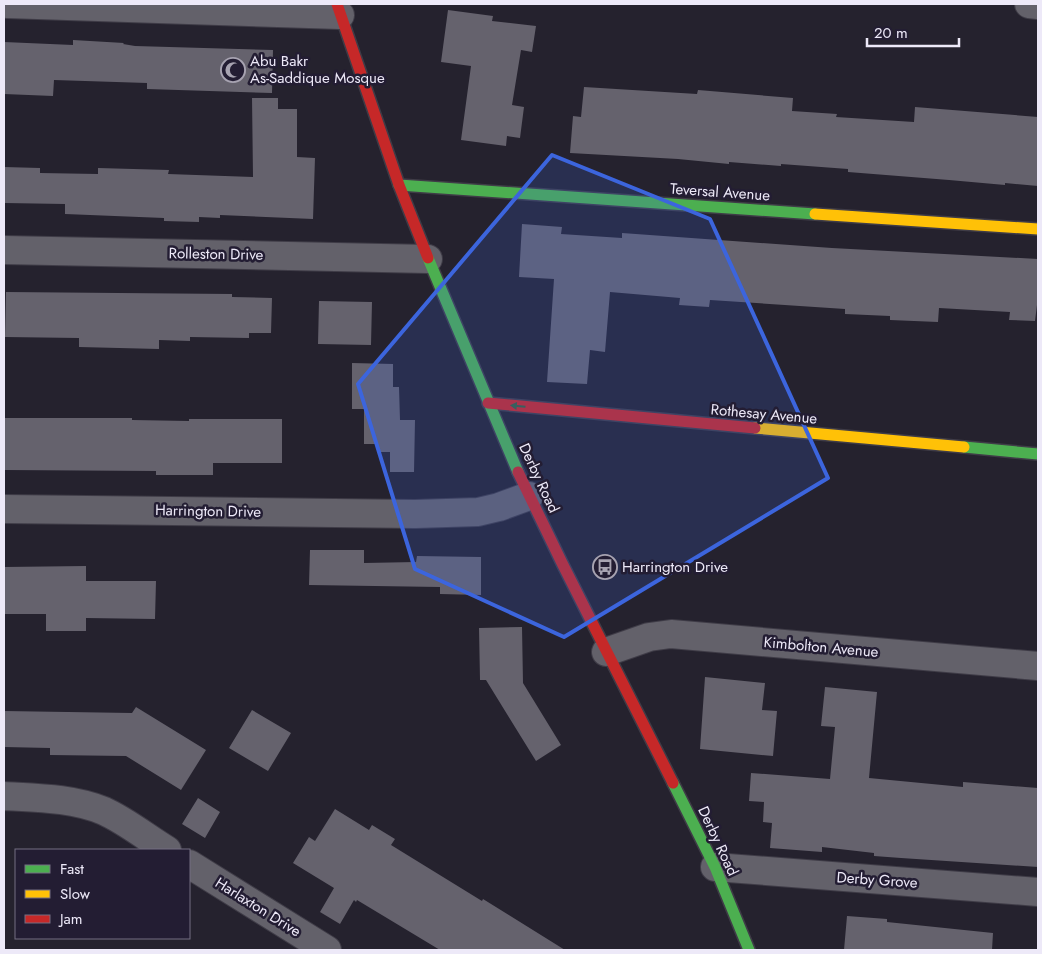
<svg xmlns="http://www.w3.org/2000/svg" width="1042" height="954" font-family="Jost,sans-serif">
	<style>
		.building { fill: #65626d }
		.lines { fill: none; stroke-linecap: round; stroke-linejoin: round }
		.street-casing { stroke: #3f3c47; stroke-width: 30 }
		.fast-casing { stroke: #3f3c47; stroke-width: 14 }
		.slow-casing { stroke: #3f3c47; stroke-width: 14 }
		.jam-casing { stroke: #3f3c47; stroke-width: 14 }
		.street { stroke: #63616a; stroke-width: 28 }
		.fast { stroke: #4caf50; stroke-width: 11 }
		.slow { stroke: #ffc107; stroke-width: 11 }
		.jam { stroke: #c62828; stroke-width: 11 }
		.oneway { fill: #355f40 }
		.marked { fill: #3c65dd; fill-opacity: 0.2; stroke: #3c65dd; stroke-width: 4; stroke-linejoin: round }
		.labels { text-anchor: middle; stroke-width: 5; stroke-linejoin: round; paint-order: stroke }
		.poi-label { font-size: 15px; fill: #ede9f8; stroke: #231d33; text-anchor: start }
		.street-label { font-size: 15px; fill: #ede9f8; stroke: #231d33 }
	</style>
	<rect width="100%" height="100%" fill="#25222e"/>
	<!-- building -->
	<path class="building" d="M448,10L493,16L492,21L536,26L532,52L521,50L512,105L524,107L520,138L507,136L506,146L461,140L471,66L441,62Z
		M73,40L124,43L123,44L135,46L273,50L272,93L147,89V83L54,80L53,96L4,94V42L73,45Z
		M584,87L697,94L698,90L793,98L792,111L837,114L836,117L914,122L915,107L1038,117V186L1005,183V185L949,180L848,172V169L781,164V166L729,162V164L678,159L570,153L573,116L581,117Z
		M252,98H278V109H297V157L315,158L313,219L220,215V218L199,217V222L164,221V218L65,214V204L4,203V167L40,168V173L98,174V168L169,170L168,174L253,177Z
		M522,224L562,227L561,234L622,238V233L832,248L1038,259V297L1035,321L1009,320L1010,312L939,308L938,322L890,320V316L845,314V309L710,300L709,307L679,305L680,298L610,292L605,352L590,350L587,384L547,382L554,279L519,277Z
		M6,292L232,294V297L272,298L271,333H249V338L190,337V341L159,340V349L79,347V338L5,337Z
		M319,301L372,302L371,345L318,344Z
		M352,363L393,364V387H399L400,420H415L414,472H390V452H378V444H364V409H352Z
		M4,418H132V420L189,421V419H282V463H213V475H156V471L4,470Z
		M310,550H364V563L416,562L417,556L481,557V595L440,594V587L309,585Z
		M86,566V581H156L155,619L86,618V631H46V614H4V567Z
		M522,627L523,683L561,745L536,761L486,680H480L479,628Z
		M705,677L765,683L762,710L777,711L773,756L700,749Z
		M825,687L877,692L869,778L963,787V782L1038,788V867L901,858L874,856V853L822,847V852L770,848L772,823L763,822L764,802L749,801L751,773L830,779L835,727L821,726Z
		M136,707L206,750L181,790L126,756L50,755V748L4,747V711L132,713Z
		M252,710L291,733L268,771L229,748Z
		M198,798L220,812L205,838L182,824Z
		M335,809L369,830L372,825L395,839L391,845L482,901L483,899L565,950H440L357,900L356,902L354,900L340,924L320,912L334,888L293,863L309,837L315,841Z
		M847,916L887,919V922L993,933L992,950H844Z"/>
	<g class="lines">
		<defs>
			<path id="street" d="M7,4L340,15
				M1029,4L1038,5
				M4,250L428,259
				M4,509L415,514L478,512L499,507L529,496
				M606,652L649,637L671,634L1038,666
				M4,796C37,798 72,798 104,811C126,821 147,838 167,850
				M189,864L327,950
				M715,867L1038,892"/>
			<path id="fast" d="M399,185L815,214
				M428,258L518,472
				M964,447L1038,454
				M673,783L715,867L749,950"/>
			<path id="slow" d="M815,214L1038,229
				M755,428L964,447"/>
			<path id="jam" d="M337,4L399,185L428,258
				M488,403L755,428
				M518,472L562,563L673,783"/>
		</defs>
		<!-- street casing -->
		<use href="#street" class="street-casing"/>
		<!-- fast casing -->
		<use href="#fast" class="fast-casing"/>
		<!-- slow casing -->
		<use href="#slow" class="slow-casing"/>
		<!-- jam casing -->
		<use href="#jam" class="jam-casing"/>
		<!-- street -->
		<use href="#street" class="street"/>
		<!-- fast -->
		<use href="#fast" class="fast"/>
		<!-- slow -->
		<use href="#slow" class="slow"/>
		<!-- jam -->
		<use href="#jam" class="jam"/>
	</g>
	<!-- one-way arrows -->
	<defs><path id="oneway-solid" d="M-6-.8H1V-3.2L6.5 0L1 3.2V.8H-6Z" transform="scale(1.25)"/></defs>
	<use class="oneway" href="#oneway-solid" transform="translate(518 406) rotate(-175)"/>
	<!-- marked area -->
	<path class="marked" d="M552,155L710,219L828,478L564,637L415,569L358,384Z"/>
	<!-- icons -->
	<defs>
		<symbol id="mosque-ring" viewBox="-11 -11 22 22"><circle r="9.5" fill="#231d33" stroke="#a7a3b1" stroke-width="1.5"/><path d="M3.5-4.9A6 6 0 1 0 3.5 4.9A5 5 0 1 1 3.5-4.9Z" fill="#a7a3b1"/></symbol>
		<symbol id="bus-ring" viewBox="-11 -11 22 22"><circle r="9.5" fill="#231d33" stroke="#a7a3b1" stroke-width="1.5"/><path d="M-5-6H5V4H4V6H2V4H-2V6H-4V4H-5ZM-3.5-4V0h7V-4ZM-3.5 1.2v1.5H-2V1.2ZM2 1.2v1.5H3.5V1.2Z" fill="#a7a3b1"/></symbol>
	</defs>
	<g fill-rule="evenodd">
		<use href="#mosque-ring" x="219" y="56" width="28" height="28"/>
		<use href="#bus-ring" x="591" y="553" width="28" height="28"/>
	</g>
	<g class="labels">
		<!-- poi labels -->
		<g class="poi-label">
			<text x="250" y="66">Abu Bakr<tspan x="250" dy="17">As-Saddique Mosque</tspan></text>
			<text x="622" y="572">Harrington Drive</text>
		</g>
		<!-- street labels -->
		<g class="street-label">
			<text transform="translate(720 192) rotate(4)" y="5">Teversal Avenue</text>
			<text transform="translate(216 254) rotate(1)" y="5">Rolleston Drive</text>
			<text transform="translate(764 414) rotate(5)" y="5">Rothesay Avenue</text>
			<text transform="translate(539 478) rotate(65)" y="5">Derby Road</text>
			<text transform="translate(208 511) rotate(1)" y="5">Harrington Drive</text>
			<text transform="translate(821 647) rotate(5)" y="5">Kimbolton Avenue</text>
			<text transform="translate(718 841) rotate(65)" y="5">Derby Road</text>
			<text transform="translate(877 880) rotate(4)" y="5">Derby Grove</text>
			<text transform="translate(258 907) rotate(32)" y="5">Harlaxton Drive</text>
		</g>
	</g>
	<!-- border -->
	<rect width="1042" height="954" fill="none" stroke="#ede9f8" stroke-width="10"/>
	<!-- legend -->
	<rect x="15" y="849" width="175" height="90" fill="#231d33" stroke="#746f82"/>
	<rect x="25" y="865" width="25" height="8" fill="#4caf50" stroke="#746f82"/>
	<text x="60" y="874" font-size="15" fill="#ede9f8">Fast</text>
	<rect x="25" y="890" width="25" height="8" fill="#ffc107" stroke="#746f82"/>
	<text x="60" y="899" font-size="15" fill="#ede9f8">Slow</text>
	<rect x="25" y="915" width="25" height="8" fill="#c62828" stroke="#746f82"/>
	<text x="60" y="924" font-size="15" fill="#ede9f8">Jam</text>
	<!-- scale -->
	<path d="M867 38v8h92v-8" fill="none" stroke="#ede9f8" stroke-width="2.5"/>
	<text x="874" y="38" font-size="15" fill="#ede9f8" stroke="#231d33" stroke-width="4" paint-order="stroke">20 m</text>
</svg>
